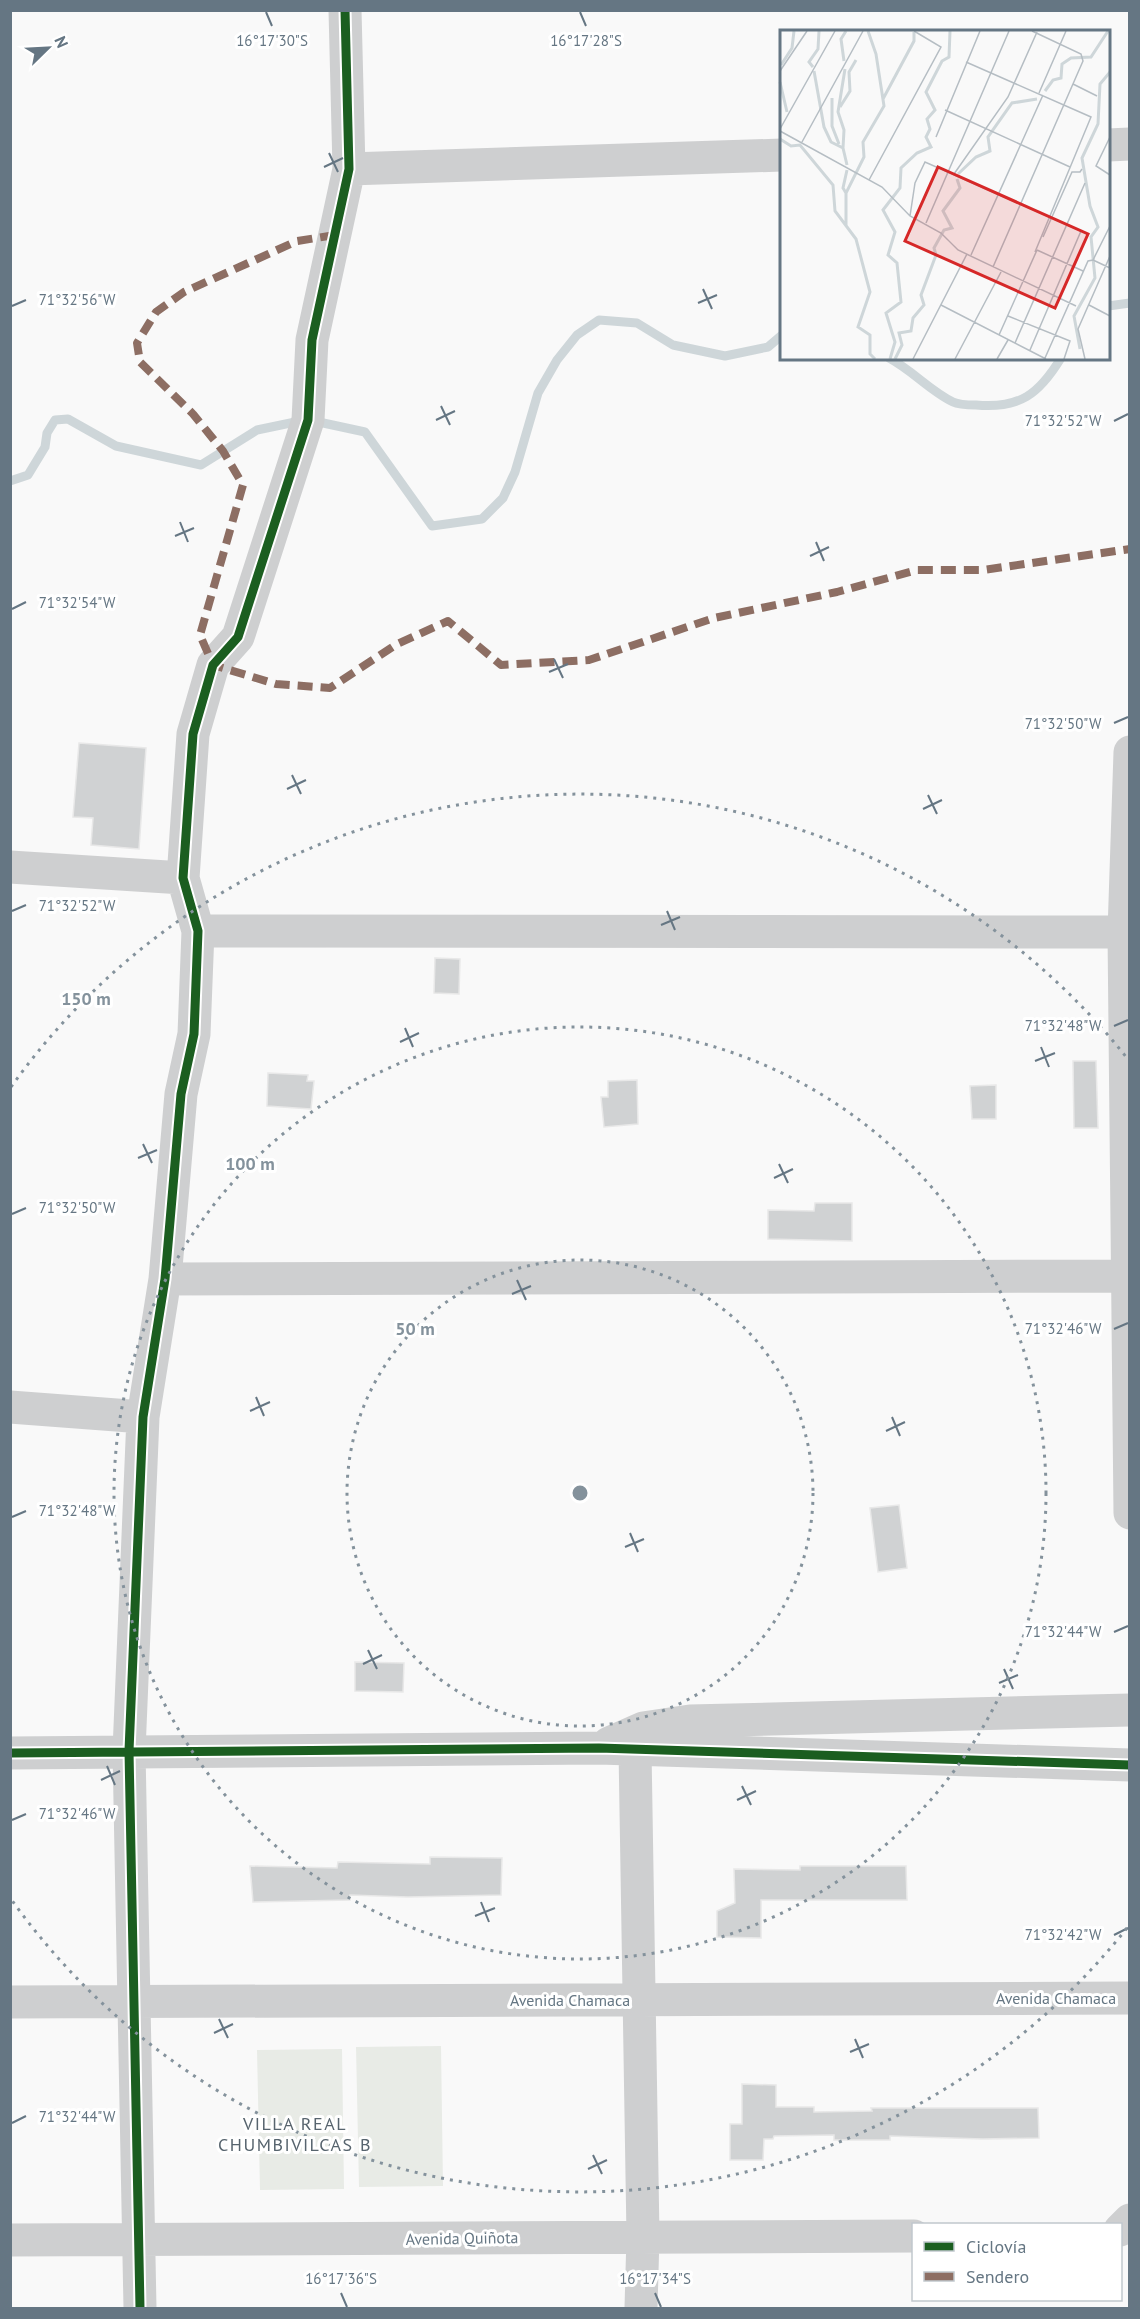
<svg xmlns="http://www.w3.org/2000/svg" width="1140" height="2319" font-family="'PT Sans',sans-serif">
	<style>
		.green { fill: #e8ebe6 }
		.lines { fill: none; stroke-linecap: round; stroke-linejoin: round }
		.stream { stroke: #ced6d9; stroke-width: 9 }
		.building { fill: #d0d2d3; stroke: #e8e8e8; stroke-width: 1.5 }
		.minor { stroke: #cecfd0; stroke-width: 33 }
		.quiet { stroke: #8d6e63; stroke-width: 8; stroke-dasharray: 15 8; stroke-linecap: butt }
		.cycleway-casing { stroke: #fff; stroke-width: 13 }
		.cycleway { stroke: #1b5e20; stroke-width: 9 }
		.ticks { fill: none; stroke: #657683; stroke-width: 2 }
		.ring { fill: none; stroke: #84929c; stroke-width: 3; stroke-dasharray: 3 6 }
		.labels { text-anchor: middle; stroke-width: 6; stroke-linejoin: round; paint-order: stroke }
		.street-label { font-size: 16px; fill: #657683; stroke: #fff }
		.neighbourhood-label { font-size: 18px; letter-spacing: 1.5px; fill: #57646e; stroke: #fff }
		.inset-river { fill: none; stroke: #ced6d9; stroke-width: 3 }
		.inset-road { fill: none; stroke: #b5bdc3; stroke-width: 1.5 }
		.view { fill: #d62828; fill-opacity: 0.15; stroke: #d62828; stroke-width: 3 }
		.inset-edge { fill: none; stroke: #657683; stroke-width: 3 }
		.ticks-label { font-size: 15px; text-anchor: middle; fill: #657683; stroke: #fff; stroke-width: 6; stroke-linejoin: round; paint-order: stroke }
		.centre { fill: #84929c; stroke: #fff; stroke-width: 3 }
		.ring-label { font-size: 18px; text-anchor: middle; font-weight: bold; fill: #84929c; stroke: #fff; stroke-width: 6; stroke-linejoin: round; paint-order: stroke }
	</style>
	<rect width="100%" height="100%" fill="#f9f9f9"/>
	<!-- green -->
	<path class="green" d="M441,2046L443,2186L359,2187L356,2047Z
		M342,2049L344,2189L260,2190L257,2050Z"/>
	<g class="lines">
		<!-- stream -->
		<path class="stream" d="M1108,306L1130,303
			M889,358C912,370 930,391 953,402C959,405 969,405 976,405C1020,409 1039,394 1061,358
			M314,421L365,432L432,526L482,519L503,498L515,472L538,393L557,360L577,335L599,320L637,323L673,345L725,356L768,347L782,335
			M10,481L28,475L45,447L47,433L55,420L68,419L116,446L201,465L257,430L300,421"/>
	</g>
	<!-- building -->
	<path class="building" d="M79,743L146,748L139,849L91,845L93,818L73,817Z
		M435,958L460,959L459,994L434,993Z
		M1073,1061H1096L1098,1128H1074Z
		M268,1073L308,1075L307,1081H314L311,1109L267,1106Z
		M637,1080L638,1124L604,1127L601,1097H608V1081Z
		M996,1085V1119H972L970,1086Z
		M815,1203H852V1241L768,1239V1210L814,1211Z
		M899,1505L907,1568L878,1572L870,1508Z
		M355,1662L404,1663L403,1692L355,1691Z
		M430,1857L502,1858L501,1895L408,1897L350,1895V1900L253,1902L250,1866L337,1868L338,1862L430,1864Z
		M800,1866H906L907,1900H761V1938L717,1937V1911L735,1903L734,1869L800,1870Z
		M742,2084L776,2085V2107H814V2112L872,2111L871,2108H1038L1039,2138L983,2139L890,2136V2140H834V2135L774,2136L773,2139H764L763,2160H730V2124H742Z"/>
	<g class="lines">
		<!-- minor -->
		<path class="minor" d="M1108,145L1130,144
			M349,169L782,155
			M1130,752L1124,932L1130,1513
			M10,867L183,878
			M198,931L1130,932
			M165,1279L1130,1276
			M10,1407L143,1417
			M609,1743L643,1728L690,1721L1130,1710
			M635,1749L643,2236L641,2308
			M10,1753L599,1748L1130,1765
			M10,2002L1130,1998
			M1120,2230L1130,2220
			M10,2240L914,2236
			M140,2308L129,1751L143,1417L165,1279L181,1094L194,1034L198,931L183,878L193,734L213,665L238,637L308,420L312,340L349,169L345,10"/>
		<!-- quiet -->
		<path class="quiet" d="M335,235L297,241L184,292L156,312L137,343L140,362L193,414L223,451L243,485L200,635L213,665L276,684L330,688L397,644L448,621L501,665L589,660L714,618L837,592L917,570H983L1130,549"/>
		<defs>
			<path id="cycleway" d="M10,1753L599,1748L1130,1765
				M140,2308L129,1751L143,1417L165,1279L181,1094L194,1034L198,931L183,878L193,734L213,665L238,637L308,420L312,340L349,169L345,10"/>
		</defs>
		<!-- cycleway casing -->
		<use href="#cycleway" class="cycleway-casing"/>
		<!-- cycleway -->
		<use href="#cycleway" class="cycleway"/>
	</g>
	<!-- ticks -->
	<path class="ticks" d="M266,12L272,26M580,12L586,26M329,153L338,172M324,167L343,158M703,289L712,309M698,303L717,295M12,306L26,300M441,406L450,425M436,420L455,411M1114,421L1128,414M180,522L188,542M175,536L194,528M816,542L824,561M810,556L829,547M12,609L26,602M554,659L563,678M549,672L568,664M1114,723L1128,717M292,775L301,794M287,789L306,780M928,795L937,814M923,809L942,800M12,911L26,905M667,911L675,930M661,925L680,917M1114,1026L1128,1020M405,1028L413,1047M400,1042L419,1033M1041,1047L1049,1067M1035,1061L1055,1053M143,1144L152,1163M138,1158L157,1150M779,1164L788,1183M774,1178L793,1169M12,1214L26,1208M517,1280L526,1300M512,1294L531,1286M1114,1329L1128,1323M256,1397L264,1416M250,1411L270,1402M892,1417L900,1436M886,1431L905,1422M12,1517L26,1511M630,1533L638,1552M625,1547L644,1539M1114,1632L1128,1626M368,1650L377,1669M363,1664L382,1655M1004,1669L1013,1689M999,1683L1018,1675M107,1766L115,1785M101,1780L120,1771M742,1786L751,1805M737,1800L756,1791M12,1820L26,1814M481,1902L489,1922M475,1916L495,1908M1114,1935L1128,1928M219,2019L228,2038M214,2033L233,2024M855,2039L863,2058M850,2052L869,2044M12,2123L26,2116M593,2155L602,2174M588,2169L607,2160M341,2293L347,2307M655,2293L661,2307"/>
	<!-- distance rings -->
	<g class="ring">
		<circle cx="580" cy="1493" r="233"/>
		<circle cx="580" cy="1493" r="466"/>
		<path d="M1127 1928A699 699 0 0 1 11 1899M11 1087A699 699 0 0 1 1127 1058"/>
	</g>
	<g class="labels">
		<!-- street labels -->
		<g class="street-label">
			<text x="1056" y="2004">Avenida Chamaca</text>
			<text x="570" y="2006">Avenida Chamaca</text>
			<text transform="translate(462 2238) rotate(-1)" y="6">Avenida Quiñota</text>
		</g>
		<!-- neighbourhood labels -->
		<g class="neighbourhood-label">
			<text x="295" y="2130">VILLA REAL<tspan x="295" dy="21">CHUMBIVILCAS B</tspan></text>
		</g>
	</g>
	<!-- overview -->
	<g transform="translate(780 30)">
		<rect width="330" height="330" fill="#f9f9f9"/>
		<path class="inset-river" d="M64,31L61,9L66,1M1,35L12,18L14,1M33,37L29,32L38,19L39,1M34,41L44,97L51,112L63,118L67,135M0,52L7,82M265,61L273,50L281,48L282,34L291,28L311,27L328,1M52,68V96L59,114M103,69L134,11V2M60,77L70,61L69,42L76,30M0,109L11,116L20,115L53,155L55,181L76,209L90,262L78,297L90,305V324L95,329M63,118L64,100L58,82L65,39M178,144L196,127L210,121L208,107L232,73L257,69M66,163L63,158L67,140M66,195V163L84,127L83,112L104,76L96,24L88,1M300,319L294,286L315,248L311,207L318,197L310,176L302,128L318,94L320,54L330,42M110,329L115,312L106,283L121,272L117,233L108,225L115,202L103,180L120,158L121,138L137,123L151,117L146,107L150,99L147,89L155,80L146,62L162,31L169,27L170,1M115,329L122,315L119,303L131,301L133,288L144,275L141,265L156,225L154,218L164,200L172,198L163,181L180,158L177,149"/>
		<path class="inset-road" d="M186,32L311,87L255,222M0,41L27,1M293,54L317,66M259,63L286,1M165,80L290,137M0,99L55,1M0,101L102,157L130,186L161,203L178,220L296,276M156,107L200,1M330,107L316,136L330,145M22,112L83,1M174,144L228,67L257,2M89,150L161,17L134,1M130,186L135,153L145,132L301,201L250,320M146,193L229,1M263,207L292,142H300L302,139M257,220L303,241M191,225L263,65M313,230L330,238M213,237L303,31L301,24L252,1M161,275L266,329M309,275L330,286M228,286L290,311L284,329M219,305L257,220M235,313L305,153M265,328L308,231L313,230L330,196M133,329L187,224M175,329L221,242M217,329L228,310M305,329L298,299L330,226"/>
		<path class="view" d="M158,137L308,204L275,278L125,211Z"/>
		<rect width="330" height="330" class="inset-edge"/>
	</g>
	<g class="ticks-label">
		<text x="272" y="46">16°17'30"S</text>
		<text x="586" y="46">16°17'28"S</text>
		<text x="77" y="305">71°32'56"W</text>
		<text x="1063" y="426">71°32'52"W</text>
		<text x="77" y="608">71°32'54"W</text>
		<text x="1063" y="729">71°32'50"W</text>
		<text x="77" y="911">71°32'52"W</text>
		<text x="1063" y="1031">71°32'48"W</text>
		<text x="77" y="1213">71°32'50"W</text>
		<text x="1063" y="1334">71°32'46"W</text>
		<text x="77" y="1516">71°32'48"W</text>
		<text x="1063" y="1637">71°32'44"W</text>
		<text x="77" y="1819">71°32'46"W</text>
		<text x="1063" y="1940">71°32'42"W</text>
		<text x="77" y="2122">71°32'44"W</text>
		<text x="341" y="2284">16°17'36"S</text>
		<text x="655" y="2284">16°17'34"S</text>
	</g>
	<circle cx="580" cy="1493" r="9" class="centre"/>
	<g class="ring-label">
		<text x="86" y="1005">150 m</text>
		<text x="250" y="1170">100 m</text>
		<text x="415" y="1335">50 m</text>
	</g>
	<!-- border -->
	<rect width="1140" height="2319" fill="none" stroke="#657683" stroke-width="24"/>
	<!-- legend -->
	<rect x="912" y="2223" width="210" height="78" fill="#ffffff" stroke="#c1c8cd" stroke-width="1.5"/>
	<rect x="924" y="2242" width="30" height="9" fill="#1b5e20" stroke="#c1c8cd" stroke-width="1.5"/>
	<text x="966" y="2253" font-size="18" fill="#657683">Ciclovía</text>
	<rect x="924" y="2272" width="30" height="9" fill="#8d6e63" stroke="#c1c8cd" stroke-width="1.5"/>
	<text x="966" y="2283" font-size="18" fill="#657683">Sendero</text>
	<!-- north arrow -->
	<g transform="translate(48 48) rotate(66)" stroke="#ffffff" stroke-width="4.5" paint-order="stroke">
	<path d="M0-4.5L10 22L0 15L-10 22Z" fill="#657683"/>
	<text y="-9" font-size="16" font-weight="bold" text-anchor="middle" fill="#657683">N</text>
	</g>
</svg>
